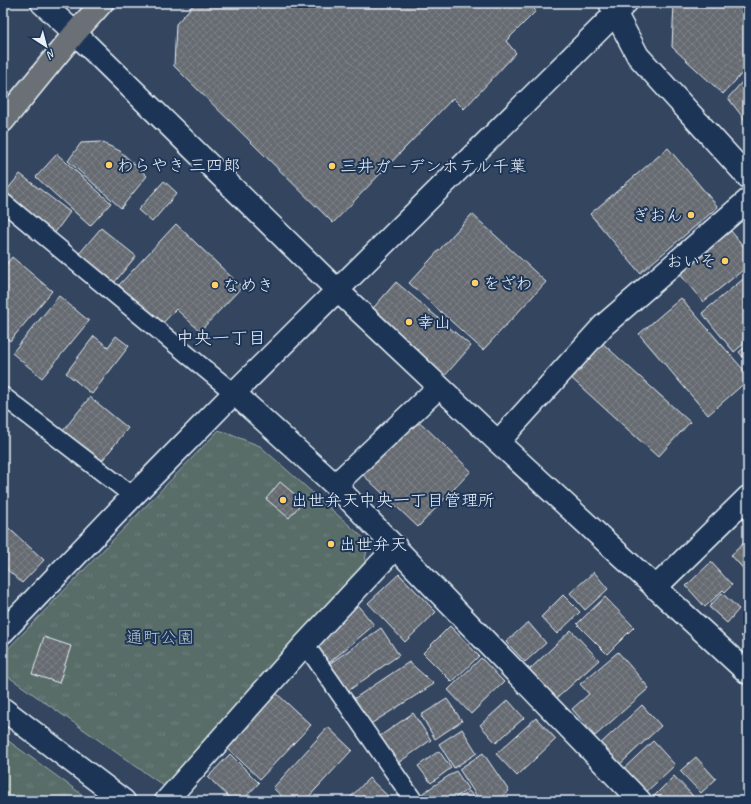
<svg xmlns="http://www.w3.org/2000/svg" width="751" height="804" font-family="Caveat,'Klee One',sans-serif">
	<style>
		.park { fill: url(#park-tufts); stroke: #a0aeb0 }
		.building { fill: url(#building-cross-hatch); stroke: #e8f1f8 }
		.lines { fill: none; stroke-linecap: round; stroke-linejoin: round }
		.lane-casing { stroke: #e8f1f8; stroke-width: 20 }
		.street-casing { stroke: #e8f1f8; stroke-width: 25 }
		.secondary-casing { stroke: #e8f1f8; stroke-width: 25 }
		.highway-casing { stroke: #e8f1f8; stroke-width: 25 }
		.lane { stroke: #1d3557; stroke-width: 17 }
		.street { stroke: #1d3557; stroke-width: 22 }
		.secondary { stroke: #1d3557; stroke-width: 22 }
		.highway { stroke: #6a7074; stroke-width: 22 }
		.poi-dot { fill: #ffd166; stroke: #1d3557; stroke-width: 1.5 }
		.labels { text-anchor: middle; stroke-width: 4; stroke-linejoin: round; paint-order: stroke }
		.poi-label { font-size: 17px; fill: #e8f1f8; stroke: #1d3557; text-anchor: start }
		.park-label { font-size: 17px; fill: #b6c2c6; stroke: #1d3557 }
		.neighbourhood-label { font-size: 18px; fill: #e8f1f8; stroke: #1d3557 }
	</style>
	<defs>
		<pattern id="park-tufts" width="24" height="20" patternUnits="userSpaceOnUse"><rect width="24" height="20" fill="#586c68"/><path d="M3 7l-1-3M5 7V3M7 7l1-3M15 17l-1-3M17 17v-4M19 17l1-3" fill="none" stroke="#70817e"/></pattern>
		<pattern id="building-cross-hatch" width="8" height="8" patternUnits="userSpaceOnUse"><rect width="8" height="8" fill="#666b71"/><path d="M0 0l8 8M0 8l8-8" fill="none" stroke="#7c8186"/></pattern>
	</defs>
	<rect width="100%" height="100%" fill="#33455f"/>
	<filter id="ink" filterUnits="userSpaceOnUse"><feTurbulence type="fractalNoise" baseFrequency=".025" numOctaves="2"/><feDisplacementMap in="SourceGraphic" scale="8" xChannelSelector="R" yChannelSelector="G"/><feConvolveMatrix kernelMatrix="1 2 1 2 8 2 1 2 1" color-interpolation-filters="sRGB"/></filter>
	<g filter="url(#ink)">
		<!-- park -->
		<path class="park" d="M219,430L260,446L368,542L365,562L164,786L3,673V654Z
			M3,737L91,801H3Z"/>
		<!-- building -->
		<path class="building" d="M195,3H528L536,11L506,41L516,53L464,109L453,98L333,223L174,66L176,24Z
			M674,3H748V67L723,94L672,47Z
			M748,75V124L728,98Z
			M101,142L120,151L147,176L121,208L68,161L81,143Z
			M668,148L718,207L640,273L590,214Z
			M57,154L111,203L90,226L36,177Z
			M20,174L70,212L51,238L3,195Z
			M164,181L177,193L152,222L138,210Z
			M472,214L546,282L483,350L409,283Z
			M176,224L242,287L200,331L176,309L161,325L119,285Z
			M101,228L136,256L113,284L78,255Z
			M731,231L748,252V266L703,302L679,273Z
			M12,257L52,291L10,341L3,335V268Z
			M748,275V340L734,352L702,313Z
			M396,282L471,346L442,379L368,314Z
			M59,296L89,321L42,378L12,353Z
			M681,298L748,375V380L708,415L639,334Z
			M94,336L108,347L116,336L129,346L92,394L66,373Z
			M600,341L690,422L658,457L569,376Z
			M748,345V363L739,352Z
			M90,397L128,428L101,462L62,432Z
			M405,423L422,424L471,471L418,527L359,471Z
			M280,482L303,501L289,518L266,499Z
			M3,523L44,560L22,583L3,566Z
			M748,539V574L731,555Z
			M711,562L732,585L725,592L723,590L705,607L686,586Z
			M594,572L608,589L585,610L570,593Z
			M399,574L436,612L405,642L368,603Z
			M722,593L739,609L727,623L709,607Z
			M3,595L8,600L3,606Z
			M563,595L580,612L557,634L541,617Z
			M605,597L634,627L607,654L577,624Z
			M354,601L374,625L329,663L318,648L325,632Z
			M528,622L546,643L525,662L506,642Z
			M450,626L479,656L452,682L423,653Z
			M381,628L399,655L348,691L329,664Z
			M748,629V643L741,636Z
			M571,630L599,660L556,699L529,670Z
			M44,637L71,646L59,683L32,674Z
			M618,652L649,688L595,736L572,709L589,694L580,684Z
			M481,658L504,682L471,714L448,690Z
			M409,662L434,684L369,725L352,700Z
			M275,692L311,725L260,779L224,745Z
			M447,699L462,721L435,739L421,715Z
			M508,700L524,718L496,743L480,725Z
			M642,705L661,726L617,767L598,746Z
			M413,713L431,740L398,763L380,736Z
			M536,718L556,739L517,776L496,754Z
			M328,727L352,750L305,801H287L273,788Z
			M462,729L477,753L454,768L439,744Z
			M653,741L675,765L642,796L620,772Z
			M439,751L451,768L431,783L418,766Z
			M483,753L509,791L496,801H480L459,769Z
			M230,754L259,783L242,801H233L208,777Z
			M696,757L716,779L701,793L680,771Z
			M456,771L468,789L451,801H420L417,797Z
			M674,776L693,796L688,801H649Z
			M369,778L393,801H347Z
			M469,791L477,801H455Z"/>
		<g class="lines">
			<defs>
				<path id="lane" d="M3,202L234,393
					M3,396L133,496
					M305,644L414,801"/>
				<path id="street" d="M42,3L75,33L337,290L498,442L748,673
					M234,393L335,485L640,801
					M498,442L604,325L748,200
					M335,485L439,387
					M655,588L748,497
					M3,632L133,496L234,393L626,3
					M166,801L305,644L396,547"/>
				<path id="secondary" d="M610,3L638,56L748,177
					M3,709L124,801"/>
				<path id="highway" d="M3,121L75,33L102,3"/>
			</defs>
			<!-- lane casing -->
			<use href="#lane" class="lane-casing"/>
			<!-- street casing -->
			<use href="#street" class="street-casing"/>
			<!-- secondary casing -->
			<use href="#secondary" class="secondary-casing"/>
			<!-- highway casing -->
			<use href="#highway" class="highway-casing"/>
			<!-- lane -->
			<use href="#lane" class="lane"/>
			<!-- street -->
			<use href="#street" class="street"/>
			<!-- secondary -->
			<use href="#secondary" class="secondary"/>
			<!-- highway -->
			<use href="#highway" class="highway"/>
		</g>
	</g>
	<!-- markers -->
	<g class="poi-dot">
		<circle cx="109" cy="165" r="4"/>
		<circle cx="332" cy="166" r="4"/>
		<circle cx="691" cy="215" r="4"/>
		<circle cx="725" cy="261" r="4"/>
		<circle cx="475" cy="283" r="4"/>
		<circle cx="215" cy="285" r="4"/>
		<circle cx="409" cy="322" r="4"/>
		<circle cx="283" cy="500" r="4"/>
		<circle cx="331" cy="544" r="4"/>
	</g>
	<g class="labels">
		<!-- poi labels -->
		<g class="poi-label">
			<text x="117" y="171">わらやき 三四郎</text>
			<text x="340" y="172">三井ガーデンホテル千葉</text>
			<text x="683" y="221" text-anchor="end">ぎおん</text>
			<text x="717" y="267" text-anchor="end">おいそ</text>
			<text x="483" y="289">をざわ</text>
			<text x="223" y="291">なめき</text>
			<text x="417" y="328">幸山</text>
			<text x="291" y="506">出世弁天中央一丁目管理所</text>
			<text x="339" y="550">出世弁天</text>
		</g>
		<!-- park labels -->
		<g class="park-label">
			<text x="160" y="643">通町公園</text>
		</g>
		<!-- neighbourhood labels -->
		<g class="neighbourhood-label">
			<text x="221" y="344">中央一丁目</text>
		</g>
	</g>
	<!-- margin -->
	<rect width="751" height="804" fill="none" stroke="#1d3557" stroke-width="16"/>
	<rect x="8" y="8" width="735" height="788" fill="none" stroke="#e8f1f8" stroke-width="1.5" filter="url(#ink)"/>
	<!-- north arrow -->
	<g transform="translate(46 46) rotate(144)" stroke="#1d3557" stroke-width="3" paint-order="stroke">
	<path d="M0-3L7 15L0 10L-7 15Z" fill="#e8f1f8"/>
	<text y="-6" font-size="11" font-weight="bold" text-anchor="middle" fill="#e8f1f8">N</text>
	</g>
</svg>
